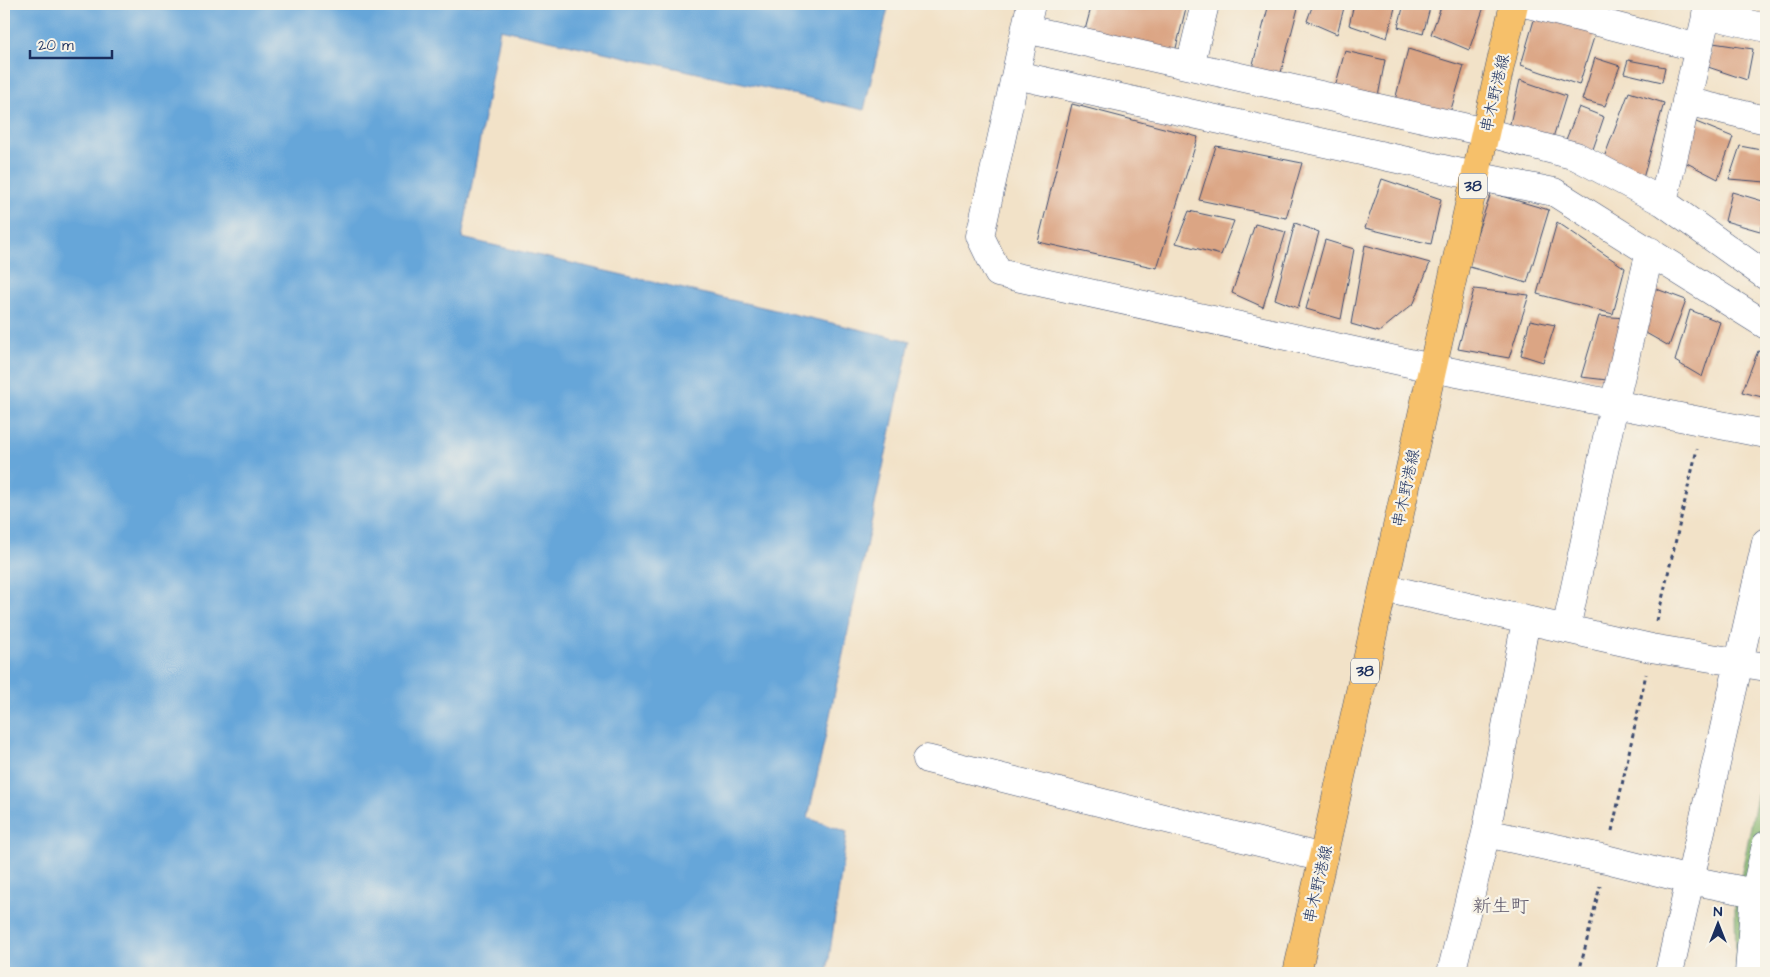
<svg xmlns="http://www.w3.org/2000/svg" width="1770" height="977" font-family="'Architects Daughter','Klee One',sans-serif">
	<style>
		.forest { fill: #8ab872; stroke: #527468 }
		.water { fill: #66a6d9; stroke: #406a9c }
		.building { fill: #dba584 }
		.lines { fill: none; stroke-linecap: round; stroke-linejoin: round }
		.minor-casing { stroke: #3b4a6e; stroke-width: 29 }
		.tertiary-casing { stroke: #3b4a6e; stroke-width: 29 }
		.primary-casing { stroke: #3b4a6e; stroke-width: 29 }
		.path { stroke: #3b4a6e; stroke-width: 3; stroke-dasharray: 4 4; stroke-linecap: butt }
		.minor { stroke: #fff; stroke-width: 28 }
		.tertiary { stroke: #fff; stroke-width: 28 }
		.primary { stroke: #f6c06b; stroke-width: 28 }
		.labels { text-anchor: middle; stroke-width: 4.5; stroke-linejoin: round; paint-order: stroke }
		.shield { fill: #f7f3e8; stroke: #5d6a87; stroke-width: 1 }
		.shield-label { font-size: 15px; font-weight: bold; fill: #1b2f5e }
		.street-label { font-size: 16px; fill: #1b2f5e; stroke: #f7f3e8 }
		.quarter-label { font-size: 19px; fill: #5e586b; stroke: #f7f3e8 }
	</style>
	<rect width="100%" height="100%" fill="#f7f3e8"/>
	<filter id="ink" filterUnits="userSpaceOnUse"><feTurbulence type="fractalNoise" baseFrequency=".02" numOctaves="2"/><feDisplacementMap in="SourceGraphic" scale="10" xChannelSelector="R" yChannelSelector="G"/><feConvolveMatrix kernelMatrix="1 2 1 2 8 2 1 2 1" color-interpolation-filters="sRGB"/></filter>
	<filter id="wash" filterUnits="userSpaceOnUse"><feTurbulence type="fractalNoise" baseFrequency=".0096" numOctaves="4" result="noise"/><feDisplacementMap in="SourceGraphic" scale="20" xChannelSelector="R" yChannelSelector="G"/><feGaussianBlur stdDeviation="1.12" result="paint"/><feColorMatrix in="noise" values="0 0 0 0 0 0 0 0 0 0 0 0 0 0 0 0 0 1.4 0 .05"/><feComposite in="paint" operator="in"/></filter>
	<g filter="url(#wash)">
		<rect width="100%" height="100%" fill="#f2e2c8"/>
		<!-- forest -->
		<path class="forest" d="M1766,751V973H1736L1735,906Z"/>
		<!-- water -->
		<path class="water" d="M4,4H889L864,110L500,29L462,238L910,341L808,818L847,832L827,973H4Z"/>
		<g id="blocks">
			<!-- building -->
			<path class="building" d="M1092,4H1187L1175,52L1085,30Z
				M1269,4H1279L1298,8L1278,84L1249,79Z
				M1313,4H1345L1337,34L1307,21Z
				M1354,4H1396L1387,38L1349,25Z
				M1404,4H1431L1423,34L1398,27Z
				M1442,4H1485L1469,50L1431,34Z
				M1573,4H1606L1601,17Z
				M1536,13L1596,31L1579,85L1521,65Z
				M1713,43L1753,49L1747,80L1708,67Z
				M1408,49L1464,66L1446,126L1393,108Z
				M1345,51L1385,60L1376,107L1332,98Z
				M1595,58L1620,66L1605,106L1582,100Z
				M1628,60L1665,67L1662,82L1624,73Z
				M1520,80L1566,96L1551,144L1509,128Z
				M1629,92L1664,103L1640,189L1600,168Z
				M1072,104L1198,137L1157,268L1038,242Z
				M1579,107L1604,117L1590,158L1563,147Z
				M1696,122L1733,137L1718,179L1681,160Z
				M1216,146L1302,163L1286,218L1199,200Z
				M1740,146L1766,151V182L1729,179Z
				M1382,179L1441,199L1431,244L1365,228Z
				M1732,192L1766,202V218L1760,231L1725,221Z
				M1491,193L1549,210L1527,283L1466,266Z
				M1189,211L1234,221L1221,255L1176,243Z
				M1557,222L1625,268L1613,314L1537,294Z
				M1295,223L1319,232L1298,308L1275,299Z
				M1255,224L1286,232L1263,307L1232,293Z
				M1325,240L1354,249L1341,319L1306,309Z
				M1365,245L1430,263L1414,303L1379,332L1351,324Z
				M1654,288L1686,300L1669,346L1637,328Z
				M1474,289L1529,295L1509,358L1458,349Z
				M1690,310L1720,322L1702,377L1675,361Z
				M1599,316L1625,318L1607,380L1581,377Z
				M1530,320L1555,325L1543,362L1521,355Z
				M1758,351L1766,354V398L1742,392Z"/>
		</g>
	</g>
	<g filter="url(#ink)">
		<use href="#blocks" fill-opacity="0" stroke="#3b4a6e" stroke-width="1"/>
		<g class="lines">
			<defs>
				<path id="minor" d="M1528,4L1699,48
					M1706,14L1766,28
					M1026,29L1485,132L1576,156L1663,202L1766,276
					M1190,66L1205,4
					M1016,75L1475,176L1554,192L1766,325
					M1686,101L1766,120
					M1663,202L1709,4
					M1384,588L1651,648L1766,667
					M1566,629L1614,405L1650,251
					M927,759L1323,858
					M1486,833L1606,859L1690,880L1755,893
					M1451,973L1486,833L1526,620
					M1669,973L1766,542
					M1749,973L1755,893L1766,845"/>
				<path id="tertiary" d="M1031,4L980,236L998,273L1432,368L1766,434"/>
				<path id="primary" d="M1297,973L1514,4"/>
			</defs>
			<!-- minor casing -->
			<use href="#minor" class="minor-casing"/>
			<!-- tertiary casing -->
			<use href="#tertiary" class="tertiary-casing"/>
			<!-- primary casing -->
			<use href="#primary" class="primary-casing"/>
			<!-- path -->
			<path class="path" d="M1657,621L1697,449
				M1612,831L1646,674
				M1579,973L1600,886"/>
			<!-- minor -->
			<use href="#minor" class="minor"/>
			<!-- tertiary -->
			<use href="#tertiary" class="tertiary"/>
			<!-- primary -->
			<use href="#primary" class="primary"/>
		</g>
	</g>
	<g class="labels">
		<!-- shield labels -->
		<g class="shield">
			<rect x="1459" y="173.5" width="28" height="25" rx="4"/>
			<rect x="1351" y="658.5" width="28" height="25" rx="4"/>
		</g>
		<g class="shield-label">
			<text x="1473" y="191">38</text>
			<text x="1365" y="676">38</text>
		</g>
		<!-- street labels -->
		<g class="street-label">
			<text transform="translate(1494 93) rotate(-77)" y="6">串木野港線</text>
			<text transform="translate(1405 488) rotate(-78)" y="6">串木野港線</text>
			<text transform="translate(1317 884) rotate(-77)" y="6">串木野港線</text>
		</g>
		<!-- quarter labels -->
		<g class="quarter-label">
			<text x="1501" y="912">新生町</text>
		</g>
	</g>
	<!-- margin -->
	<rect width="1770" height="977" fill="none" stroke="#f7f3e8" stroke-width="20"/>
	<!-- north arrow -->
	<g transform="translate(1718 924)" stroke="#f7f3e8" stroke-width="4" paint-order="stroke">
	<path d="M0-4L9 19L0 12L-9 19Z" fill="#1b2f5e"/>
	<text y="-8" font-size="14" font-weight="bold" text-anchor="middle" fill="#1b2f5e">N</text>
	</g>
	<!-- scale -->
	<path d="M30 50v8h82v-8" fill="none" stroke="#1b2f5e" stroke-width="2.5"/>
	<text x="38" y="50" font-size="15" fill="#1b2f5e" stroke="#f7f3e8" stroke-width="4" paint-order="stroke">20 m</text>
</svg>
